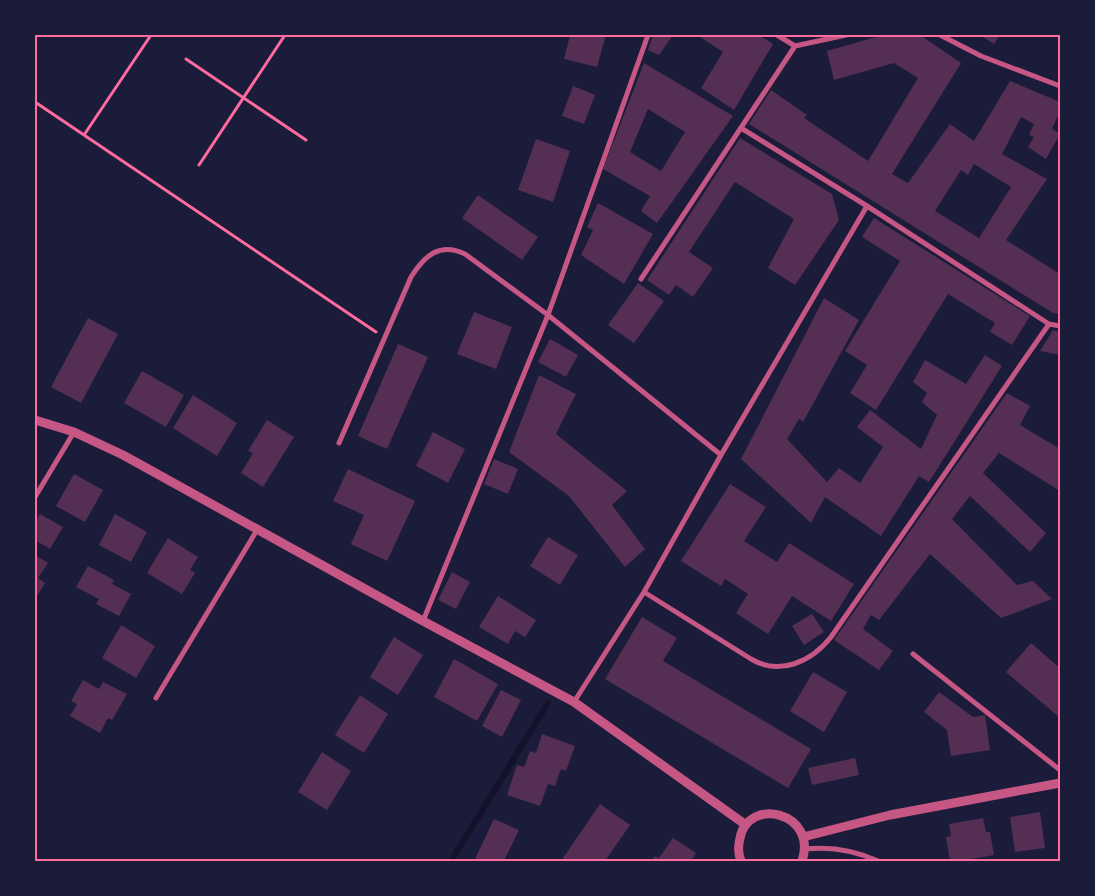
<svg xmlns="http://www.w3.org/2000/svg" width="1095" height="896" font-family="'Open Sans',sans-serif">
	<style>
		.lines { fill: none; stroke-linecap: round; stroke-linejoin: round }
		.stream { stroke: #12122b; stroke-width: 6 }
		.building { fill: #542f53; fill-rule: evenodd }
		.path { stroke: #ff6b9d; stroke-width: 3 }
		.minor { stroke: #c65784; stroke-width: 5 }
		.tertiary { stroke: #c65784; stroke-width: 9 }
		.neatline { fill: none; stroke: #ff6b9d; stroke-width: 2 }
	</style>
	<rect width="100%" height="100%" fill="#1b1b3a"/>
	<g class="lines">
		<!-- stream -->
		<path class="stream" d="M451,861L548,703"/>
	</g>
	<!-- building -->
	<path class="building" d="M570,35H606L597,67L564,59Z
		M653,35H673L659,55L648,50Z
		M697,35H759L773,44L734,110L701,88L723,52Z
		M883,35H920L961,63L892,174L908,183L950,124L974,141L1010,81L1060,102V111L1052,129L1060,134L1046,159L1028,147L1034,137L1029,135L1034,124L1021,117L1002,154L1047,179L1006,240L1060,274V314L1053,313L749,124L771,90L807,115L804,118L868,161L918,78L894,63L834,80L827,51ZM974,164L1011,187L979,238L935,211L961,170L968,175Z
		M980,35H1000L994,44Z
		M644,63L733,116L657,223L641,211L650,196L603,169ZM648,109L685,132L661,171L630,152Z
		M573,86L595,95L584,124L562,116Z
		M740,138L832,194L839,220L795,285L768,268L794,219L735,182L689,252L713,268L693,297L676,285L669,295L647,280Z
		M536,139L570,151L553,202L518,190Z
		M478,195L538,237L522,260L462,218Z
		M598,203L653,234L624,284L581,255L593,230L587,227Z
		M874,218L1030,316L1012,345L990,332L995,323L948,294L876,410L850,393L867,365L845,351L900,261L862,237Z
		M638,283L664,301L634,343L608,325Z
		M824,298L859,320L803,422L799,419L787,439L827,482L839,468L860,483L883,447L857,427L870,410L921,449L937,415L922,402L927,393L913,382L925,360L966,384L985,355L1002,366L929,482L919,476L881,536L825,497L811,523L741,459Z
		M474,312L512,327L496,369L457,354Z
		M88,318L118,334L81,403L51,387Z
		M1053,330L1060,332V355L1040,351Z
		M550,339L578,355L566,377L538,362Z
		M398,344L428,357L387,449L358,436Z
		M142,371L184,395L166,427L124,403Z
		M539,375L576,394L556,434L627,491L612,505L645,549L625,567L569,496L509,452Z
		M1007,393L1030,406L1020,425L1060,449V491L999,453L983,473L1046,533L1030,552L970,496L952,519L1017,585L1033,581L1052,599L1001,618L930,554L879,620L871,615L863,629L893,651L879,670L834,640Z
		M193,395L237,423L217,456L173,428Z
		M267,420L294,437L263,487L241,473L253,453L248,451Z
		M433,432L465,449L448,483L416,466Z
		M494,459L518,469L508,494L484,484Z
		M348,469L415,501L387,561L351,544L364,515L333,501Z
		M74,474L103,490L85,522L56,506Z
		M730,484L766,507L744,541L777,562L789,543L854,584L831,621L792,596L768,634L736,613L748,594L725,579L721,586L681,561Z
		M40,514L63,527L50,549L35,540V523Z
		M115,514L147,532L131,562L99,545Z
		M548,537L578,555L560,585L530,566Z
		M168,538L198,557L190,570L195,573L182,594L147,573Z
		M35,555L48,563L38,578L45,583L35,599Z
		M88,566L114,580L112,584L131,594L119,616L96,604L99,599L76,587Z
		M452,572L470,582L456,609L438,600Z
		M498,596L536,620L525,637L515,631L508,644L479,627Z
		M812,614L824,632L804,645L792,626Z
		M642,617L677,638L663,661L811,749L788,788L605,679Z
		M121,625L155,646L136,678L102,658Z
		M394,637L423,655L398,695L370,677Z
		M1031,643L1060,668V718L1006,672Z
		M454,659L498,684L477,721L434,697Z
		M813,672L847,692L824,732L790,711Z
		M83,680L99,689L103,682L127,694L112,720L108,718L100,733L70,716L77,704L71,701Z
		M501,690L521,700L502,737L482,726Z
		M939,692L973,717L985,715L990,750L951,756L947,730L924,712Z
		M360,695L388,714L364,753L335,735Z
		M542,734L575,746L566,771L561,769L555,786L548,784L540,806L507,795L517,765L524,767L530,751L536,753Z
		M322,752L351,771L327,810L298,792Z
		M855,758L859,775L812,785L808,768Z
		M600,804L630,825L605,861H561Z
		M1040,812L1045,848L1015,852L1010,817Z
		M983,818L986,832H990L994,855L961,861H950L946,837L951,836L949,824Z
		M494,819L519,830L504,861H474Z
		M673,838L696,853L691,861H652L655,856L659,858Z"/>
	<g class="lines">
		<!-- path -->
		<path class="path" d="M186,59L306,140
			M35,102L376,332
			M84,135L151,35
			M199,165L285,35"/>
		<!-- minor -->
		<path class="minor" d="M777,35L795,46
			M940,35L981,56L1060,86
			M795,46L846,35
			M741,128L867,206L1049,324L1060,326
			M641,279L795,46
			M339,443L411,277C425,255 440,242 465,254L548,315L721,455
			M35,497L74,432
			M644,592L751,659C780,676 811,662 831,637L1049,324
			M423,621L548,315L648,35
			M913,654L1060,770
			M156,698L257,530
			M574,702L644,592L721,455L867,206
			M805,849C832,846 854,850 878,861"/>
		<!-- tertiary -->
		<path class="tertiary" d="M35,420L74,432L123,455L423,621L574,702L746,825
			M803,837L890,815L1060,783
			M741,861C738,854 738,846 740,838C748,796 818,812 802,861"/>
	</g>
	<!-- border -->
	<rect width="1095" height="896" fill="none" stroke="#1b1b3a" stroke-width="72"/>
	<rect x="36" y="36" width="1023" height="824" class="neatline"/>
</svg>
